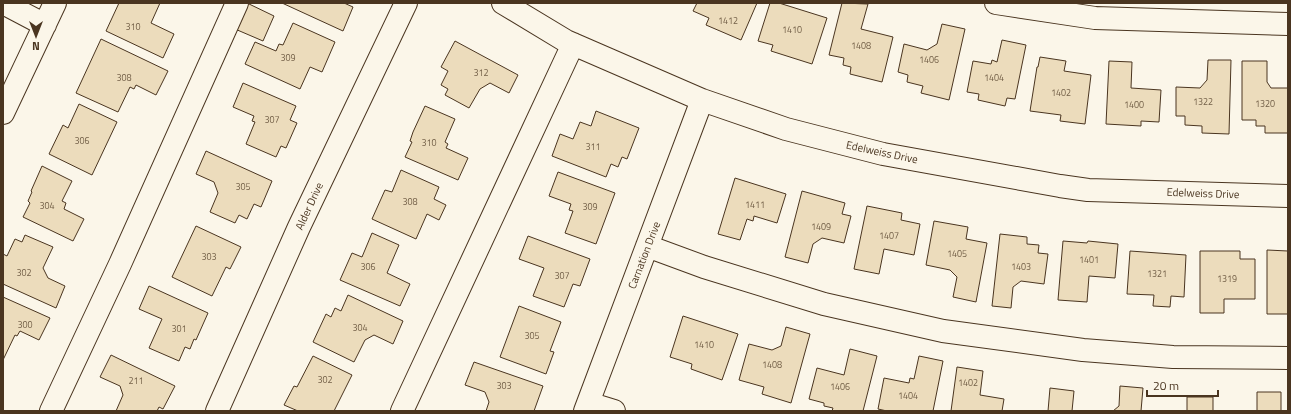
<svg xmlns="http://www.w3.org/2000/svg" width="1291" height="414" font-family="'Titillium Web',sans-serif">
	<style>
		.building { fill: #ecdcbc; stroke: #4a3520 }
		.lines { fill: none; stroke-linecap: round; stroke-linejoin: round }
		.minor-casing { stroke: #4a3520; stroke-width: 24 }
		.minor { stroke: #fbf6e9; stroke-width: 22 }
		.labels { text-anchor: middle; stroke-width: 3; stroke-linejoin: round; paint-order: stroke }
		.number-label { font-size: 9px; fill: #725f47 }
		.street-label { font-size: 11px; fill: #4a3520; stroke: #fbf6e9 }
	</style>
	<rect width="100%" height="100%" fill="#fbf6e9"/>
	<!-- building -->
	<path class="building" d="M119,3H160L151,23L174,34L163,58L106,31Z
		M247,3L274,16L263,41L235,29Z
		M282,3H344L353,7L343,31Z
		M697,3H757L741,40L706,25L709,18L693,11Z
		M770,3H779L827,18L812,64L771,51L773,45L758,41Z
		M842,3L868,4L861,29L893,37L882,82L850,74L851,67L843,65L844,58L829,55Z
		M293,23L335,42L322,72L310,67L300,89L245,64L255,42L276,51L279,44L283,45Z
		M942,24L965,29L949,100L921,93L923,86L907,82L908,75L898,72L904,44L927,50L937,44Z
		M101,39L168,71L156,95L136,85L134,89L130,87L118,112L76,93Z
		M1002,40L1026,45L1015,99L1007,98L1005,106L978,100L979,94L967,92L973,61L991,64L992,60L997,62Z
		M455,41L518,75L509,93L490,83L480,89L469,108L445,95L448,89L441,85L448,71L441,67Z
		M1040,57L1066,61L1064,71L1091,75L1085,124L1060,121L1061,115L1030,111L1037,67H1038Z
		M1208,60H1231L1229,134L1202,133V126L1185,125V116H1176V87L1200,88L1207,80Z
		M1109,61L1132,62L1131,88L1161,90L1159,122L1141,121V126L1106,124Z
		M1242,61H1267V82L1271,88H1288V133H1265V126H1256V120H1242Z
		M243,83L296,106L290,120L297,123L286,148L281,146L276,157L246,144L255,122L252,121L254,116L233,107Z
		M79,104L117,122L92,175L49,154L63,125L68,128Z
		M425,106L455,119L445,142L448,144L446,148L468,158L458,180L405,157L412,142L410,141L413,132Z
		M596,111L639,128L627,159L622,157L618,167L611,164L606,177L552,156L560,134L573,139L580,122L591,126Z
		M206,151L272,181L261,207L254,204L247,219L239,215L235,223L210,212L218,193L214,182L196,174Z
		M42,166L72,181L62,201L66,203L64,209L84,219L73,241L23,217L30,203L28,201L32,192L31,191Z
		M401,170L439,187L434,199L446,205L439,220L427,214L416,239L372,219L385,190L392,192Z
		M558,172L615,193L596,244L565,233L573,211L569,210L571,204L549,196Z
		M735,178L786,194L777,223L754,216L753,221L747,219L740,240L718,234Z
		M802,191L845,203L842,214L851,216L844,243L822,238L813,244L808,263L785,257Z
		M867,206L902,213L901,220L920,224L914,255L884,249L879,274L854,269Z
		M934,221L968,227L966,239L987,243L976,302L953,297L957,277L950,270L926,265Z
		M196,226L241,247L230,269L226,267L212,296L172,277Z
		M372,233L399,245L387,273L410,284L400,306L340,280L352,253L362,257Z
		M1000,234L1027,237V244L1039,245L1038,253L1048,254L1044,284L1021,281L1013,287L1011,308L992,306Z
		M25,235L53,247L43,268L48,278L65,286L56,308L3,284V254L7,256L15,239L22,242Z
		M528,236L590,259L580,286L573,284L564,307L533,296L544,268L519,259Z
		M1063,241L1087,243L1088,241L1118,244L1115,278L1089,276L1087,302L1058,300Z
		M1267,250L1288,251V314H1267Z
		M1130,251L1186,255L1184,297L1171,296L1170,307L1153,306L1154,295L1127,294Z
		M1200,251H1240V259H1255V299H1224V313H1200Z
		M149,286L208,313L196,340L194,339L190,349L185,347L179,361L149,348L162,319L139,309Z
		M348,295L403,321L393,344L374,335L365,340L354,362L313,342L326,314L331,317L335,308L341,311Z
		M3,297L50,318L39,340L20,331L17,336L15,335L3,360Z
		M519,306L561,322L550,351L554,352L546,374L500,357Z
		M683,316L738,334L722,380L691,369L692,364L670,357Z
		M786,327L810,334L791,403L762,394L764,387L739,380L749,344L772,350L781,346Z
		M850,349L877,356L863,411H832L833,408L824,406V403L809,399L817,368L844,375Z
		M111,355L175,386L163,409L159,407L157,411H116L123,395L120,386L100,377Z
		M313,356L352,375L334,411H298L284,405L294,386L297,387Z
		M919,356L943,361L933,411H887L878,409L884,378L909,383L910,378L914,379Z
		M474,362L543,386L534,411H486L489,402L485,392L465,385Z
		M957,367L983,371L980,395L1004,399L1002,411H951Z
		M1120,386L1143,388L1141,411H1113L1119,406Z
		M1050,388L1074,391L1072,411H1048Z
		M1257,392H1281V411H1257Z
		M1187,397H1213V411H1187Z"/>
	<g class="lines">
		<defs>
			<path id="minor" d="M3,3L45,25
				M503,3L566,41L702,100L786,129L883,154L1060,186L1088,190L1288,196
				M996,3L1095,18L1288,24
				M3,113L55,3
				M647,246L704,267L824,304L943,331L1083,350L1173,357L1288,358
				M588,403L614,411
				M51,411L120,264L237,3
				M217,411L299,227L406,3
				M402,411L573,44
				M585,411L702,100"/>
		</defs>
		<!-- minor casing -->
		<use href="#minor" class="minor-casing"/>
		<!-- minor -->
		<use href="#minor" class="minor"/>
	</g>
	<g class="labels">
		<!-- number labels -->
		<g class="number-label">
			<text x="728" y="24">1412</text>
			<text x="133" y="30">310</text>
			<text x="792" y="33">1410</text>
			<text x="861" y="49">1408</text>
			<text x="288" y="61">309</text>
			<text x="929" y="63">1406</text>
			<text x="481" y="76">312</text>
			<text x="124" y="81">308</text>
			<text x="994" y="81">1404</text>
			<text x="1061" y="96">1402</text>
			<text x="1203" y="105">1322</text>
			<text x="1265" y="107">1320</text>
			<text x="1134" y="108">1400</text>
			<text x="272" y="123">307</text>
			<text x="82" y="144">306</text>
			<text x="429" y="146">310</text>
			<text x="593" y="150">311</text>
			<text x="243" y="190">305</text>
			<text x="410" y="205">308</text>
			<text x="755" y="208">1411</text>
			<text x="47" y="209">304</text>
			<text x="590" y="210">309</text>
			<text x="821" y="230">1409</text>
			<text x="889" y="239">1407</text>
			<text x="957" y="257">1405</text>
			<text x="209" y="260">303</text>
			<text x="1089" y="263">1401</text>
			<text x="368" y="270">306</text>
			<text x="1021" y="270">1403</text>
			<text x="24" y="276">302</text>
			<text x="1157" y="277">1321</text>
			<text x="562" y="279">307</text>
			<text x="1227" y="282">1319</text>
			<text x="25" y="328">300</text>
			<text x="360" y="331">304</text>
			<text x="179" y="332">301</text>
			<text x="532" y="339">305</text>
			<text x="704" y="348">1410</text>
			<text x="772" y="368">1408</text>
			<text x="325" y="383">302</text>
			<text x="136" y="384">211</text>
			<text x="968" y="386">1402</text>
			<text x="504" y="389">303</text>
			<text x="840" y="390">1406</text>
			<text x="908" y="399">1404</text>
		</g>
		<!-- street labels -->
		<g class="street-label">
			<text transform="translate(882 152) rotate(12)" y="4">Edelweiss Drive</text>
			<text transform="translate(1203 193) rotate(2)" y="4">Edelweiss Drive</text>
			<text transform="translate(309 206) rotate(-65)" y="4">Alder Drive</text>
			<text transform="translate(644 255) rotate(-69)" y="4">Carnation Drive</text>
		</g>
	</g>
	<!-- border -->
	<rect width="1291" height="414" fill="none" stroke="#4a3520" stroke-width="8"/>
	<!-- north arrow -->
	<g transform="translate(36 36) rotate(180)" stroke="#fbf6e9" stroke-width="3" paint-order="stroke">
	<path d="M0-3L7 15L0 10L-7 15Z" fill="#4a3520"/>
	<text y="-6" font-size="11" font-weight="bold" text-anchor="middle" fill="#4a3520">N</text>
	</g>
	<!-- scale -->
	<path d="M1147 390v6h71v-6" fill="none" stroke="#4a3520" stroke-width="2"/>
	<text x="1153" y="390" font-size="12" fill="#4a3520" stroke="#fbf6e9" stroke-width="3" paint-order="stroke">20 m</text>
</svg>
